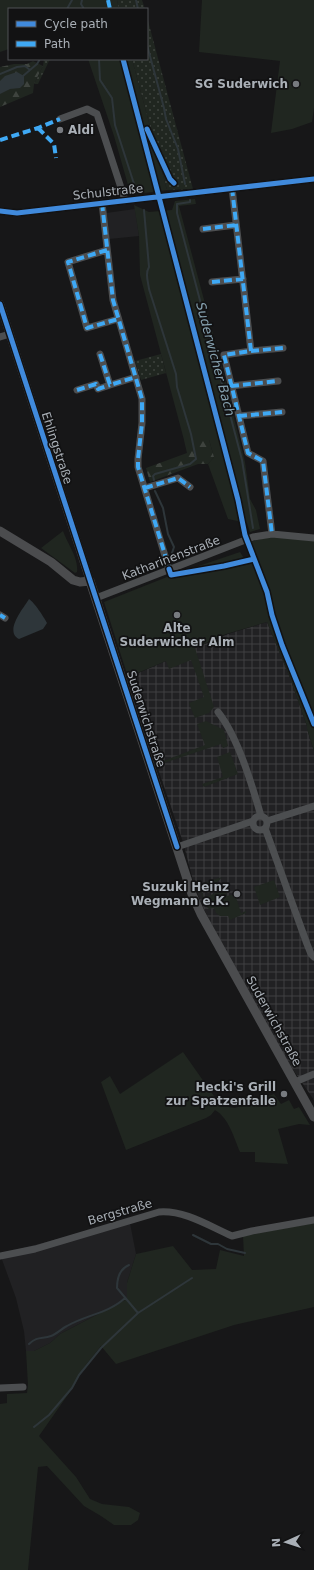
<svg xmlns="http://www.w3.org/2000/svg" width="314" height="1570" font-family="'DejaVu Sans',sans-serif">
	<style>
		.built { fill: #212123 }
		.industrial { fill: url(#industrial-grid) }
		.grass { fill: #202620 }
		.forest { fill: url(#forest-firs) }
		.park { fill: url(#park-dots) }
		.water { fill: #2e363a }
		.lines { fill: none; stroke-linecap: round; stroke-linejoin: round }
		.stream { stroke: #2e363a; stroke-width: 2 }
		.minor { stroke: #4c4e50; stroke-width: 7 }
		.tertiary { stroke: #4c4e50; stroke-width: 8 }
		.secondary { stroke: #4b4c4e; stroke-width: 9 }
		.quiet { stroke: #3fa9f5; stroke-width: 4; stroke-dasharray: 8 4; stroke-linecap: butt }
		.cycleway-casing { stroke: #121213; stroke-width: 8 }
		.cycleway { stroke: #408adc; stroke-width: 5 }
		.poi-dot { fill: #777a7f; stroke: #121213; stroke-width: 1.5 }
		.labels { text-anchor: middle; stroke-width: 3.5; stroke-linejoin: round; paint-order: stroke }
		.poi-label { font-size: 12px; font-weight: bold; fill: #aab0b7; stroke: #121213; text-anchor: end }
		.street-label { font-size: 12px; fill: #aab0b7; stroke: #121213 }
		.water-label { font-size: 13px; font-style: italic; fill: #85a0ae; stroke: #121213 }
	</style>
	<defs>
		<pattern id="industrial-grid" width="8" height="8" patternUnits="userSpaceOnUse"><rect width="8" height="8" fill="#212123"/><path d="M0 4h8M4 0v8" fill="none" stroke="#3f3f41"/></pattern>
		<pattern id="forest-firs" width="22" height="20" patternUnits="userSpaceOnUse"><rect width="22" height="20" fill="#202620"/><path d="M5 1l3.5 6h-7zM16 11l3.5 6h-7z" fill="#3e433e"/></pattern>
		<pattern id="park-dots" width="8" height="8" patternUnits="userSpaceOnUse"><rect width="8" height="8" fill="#202620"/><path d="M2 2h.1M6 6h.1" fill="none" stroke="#3e433e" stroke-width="1.8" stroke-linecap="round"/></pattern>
	</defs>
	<rect width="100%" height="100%" fill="#171718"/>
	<!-- built -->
	<path class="built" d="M135,209L139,236L109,239L106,213Z
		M129,1218L136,1254L127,1283V1299L60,1334L50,1343L34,1351H26L24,1331L16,1298L0,1254L123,1222Z"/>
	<!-- industrial -->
	<path class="industrial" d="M267,622L290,678L307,726V729L314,751V1100L274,1042L242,985L201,903L193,880L183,842L127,678L228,634Z"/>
	<!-- grass -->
	<path class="grass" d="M0,0H117L119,9H9V49L0,52Z
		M202,0H314V108L312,122L292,129L271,133L280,61L199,52Z
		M88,59H132L167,190L129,195L128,185L114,136Z
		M195,199L196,204L179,206L231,401L230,402L245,462L250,499L256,510L260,529L250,532L247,523L228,519L208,464L214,457L209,440H184L140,275L139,236L134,205L149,212L172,210L175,201Z
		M63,531C67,543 79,558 77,572L75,573L41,548Z
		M274,536L314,541V751L307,729V726L290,678L267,622L226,634L195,648L214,707L209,713L195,718L194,716L189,703L204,697L191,660L169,669L166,661L128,677L104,602L172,575L240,552L247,563L255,558L249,542Z
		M206,721L224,730L228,746L223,748L221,744L158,765V763L205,745L197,724Z
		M230,752L238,774L204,787L202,784L223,777L217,757Z
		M222,877L215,885L201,890L204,898L225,889L227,896L235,894L241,913L246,911V913L230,920L228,916H220L216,913L214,908L209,909L206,906L198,885Z
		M274,880L280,897L260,905L254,887Z
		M183,1052L221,1106L235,1108L274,1094L281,1104L289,1100L294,1109L299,1107L310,1125L299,1124L278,1129L288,1164L255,1162V1152H240C234,1138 229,1118 215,1110L211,1115L206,1118L126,1150L101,1082L110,1076L120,1094Z
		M314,1223V1307L234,1325L116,1364L101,1346L85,1366L74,1386L39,1436L76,1477L90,1499L102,1504L129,1507L140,1513L138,1520L131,1525H114L101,1516L84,1506L47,1466L38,1467L28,1570H0V1404L7,1403V1394L27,1393L28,1385L26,1351H34L50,1343L60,1334L127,1299V1283L136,1254L173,1246L192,1270L216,1269L220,1250L244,1256L243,1236Z"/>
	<!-- forest -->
	<path class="forest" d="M33,61L43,66L34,84L33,93L0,107V67L14,64H27Z
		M184,440H209L214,457L208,464H198L150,482L146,468L187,453Z"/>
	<!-- park -->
	<path class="park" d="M117,0H142L145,9H119Z
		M147,17L193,189L167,190L132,59H147Z
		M44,59H52L49,61L38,84H34L43,66Z
		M161,354L166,373L141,380L135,361Z"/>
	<!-- water -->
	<path class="water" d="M17,72L24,76V84L20,88L10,89L0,94V81L5,76Z
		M29,599C34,602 44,617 47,623L43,629L19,639C4,631 23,609 29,599Z"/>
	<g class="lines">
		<!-- stream -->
		<path class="stream" d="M82,0L81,4L84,9
			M136,0L138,9
			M67,9L72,0
			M147,45L164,108L166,119L178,149L185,184
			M99,59L100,80L112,98L115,125L136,190
			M0,74L17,67L25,66L30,70
			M23,76L37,64L40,59
			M190,200V202L177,204V213L242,460L253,528
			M144,210L149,267C145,274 148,281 149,289L176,374L177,387L191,434L196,459L190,464L155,474L153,476L154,480
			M155,491L163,508L168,534L174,547L172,553
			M193,1235L211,1244H218L227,1249L245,1253
			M129,1265C119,1269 117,1279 117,1288L138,1313
			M29,1344C37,1336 42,1339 51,1336C57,1334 61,1329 67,1326C86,1315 109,1313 125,1298
			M34,1427L49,1415L72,1388L79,1375L101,1348L138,1313L192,1278"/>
		<!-- minor -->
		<path class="minor" d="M60,119L87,109L97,114L125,200
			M232,188L251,351L224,355L248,453L263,461L272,534
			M102,203L113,300L142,399V423L138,459V467L169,569
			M0,211L17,213L314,179
			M203,229L236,225
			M107,250L68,262L87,328L118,319
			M212,282L243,279
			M0,337L10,334
			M251,351L283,348
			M100,354L110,385L136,377
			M231,386L278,381
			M77,390L96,384L98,389L110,385
			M239,416L282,412
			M145,488L178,478L190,487
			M96,598L253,537L272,534L314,538
			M0,615L5,618
			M218,712C238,737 252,785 261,816
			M253 823a7 7 0 1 1 14 0a7 7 0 1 1-14 0Z
			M267,821L314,806
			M265,828L307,944L311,954L314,957
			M177,847L253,821
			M295,1082L314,1074
			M0,1256L35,1249L159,1212C185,1210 209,1226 232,1236L252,1231L314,1220
			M0,1388L23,1387"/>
		<!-- tertiary -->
		<path class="tertiary" d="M0,304L90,581"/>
		<!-- secondary -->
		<path class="secondary" d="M0,531L51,562L73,580L80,582L90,581L192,894L201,914L314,1117"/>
		<!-- quiet -->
		<path class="quiet" d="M108,0L110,9
			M38,128L54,144L56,158
			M0,140L38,128L60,119
			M232,188L251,351L224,355L248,453L263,461L272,534
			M102,203L113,300L142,399V423L138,459V467L170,571
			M203,229L236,225
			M107,250L68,262L87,328L118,319
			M212,282L243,279
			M251,351L283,348
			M100,354L110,385L136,377
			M231,386L278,381
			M77,390L96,384L98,389L110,385
			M239,416L282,412
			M145,488L178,478L190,487
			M0,615L5,618"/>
		<defs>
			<path id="cycleway" d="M123,59L238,500L245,535L267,592L272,615L282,645L314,724
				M147,129L170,179L174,183
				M0,211L17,213L314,179
				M0,304L177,847
				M169,569L171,575L224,566L254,559"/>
		</defs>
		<!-- cycleway casing -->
		<use href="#cycleway" class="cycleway-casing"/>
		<!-- cycleway -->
		<use href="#cycleway" class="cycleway"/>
	</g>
	<!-- markers -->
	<g class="poi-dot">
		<circle cx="296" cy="84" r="4"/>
		<circle cx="60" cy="130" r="4"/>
		<circle cx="177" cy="615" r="4"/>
		<circle cx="237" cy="894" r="4"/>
		<circle cx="284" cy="1094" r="4"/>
	</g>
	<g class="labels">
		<!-- poi labels -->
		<g class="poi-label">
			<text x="288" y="88">SG Suderwich</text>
			<text x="68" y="134" text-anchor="start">Aldi</text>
			<text x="177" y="632" text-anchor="middle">Alte<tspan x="177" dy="14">Suderwicher Alm</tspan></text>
			<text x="229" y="891">Suzuki Heinz<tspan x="229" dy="14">Wegmann e.K.</tspan></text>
			<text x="276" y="1091">Hecki's Grill<tspan x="276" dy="14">zur Spatzenfalle</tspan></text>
		</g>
		<!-- street labels -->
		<g class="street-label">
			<text transform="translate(108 192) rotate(-6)" y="4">Schulstraße</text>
			<text transform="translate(57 448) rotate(72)" y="4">Ehlingstraße</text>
			<text transform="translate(171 558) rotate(-21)" y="4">Katharinenstraße</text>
			<text transform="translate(146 719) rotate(72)" y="4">Suderwichstraße</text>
			<text transform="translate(274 1021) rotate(61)" y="4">Suderwichstraße</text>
			<text transform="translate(120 1212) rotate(-16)" y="4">Bergstraße</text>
		</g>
		<!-- water labels -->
		<g class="water-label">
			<text transform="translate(216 359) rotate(75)" y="5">Suderwicher Bach</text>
		</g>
	</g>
	<!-- legend -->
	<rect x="8" y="8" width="140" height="52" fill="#121213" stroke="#4f5155"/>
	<rect x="16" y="21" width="20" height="6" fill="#408adc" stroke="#4f5155"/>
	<text x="44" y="28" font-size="12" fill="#aab0b7">Cycle path</text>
	<rect x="16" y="41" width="20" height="6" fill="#3fa9f5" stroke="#4f5155"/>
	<text x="44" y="48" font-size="12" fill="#aab0b7">Path</text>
	<!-- north arrow -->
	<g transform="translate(286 1542) rotate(267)" stroke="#121213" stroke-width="3" paint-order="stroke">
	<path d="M0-3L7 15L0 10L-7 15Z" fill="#aab0b7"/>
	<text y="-6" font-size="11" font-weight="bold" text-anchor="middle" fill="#aab0b7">N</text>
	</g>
</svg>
